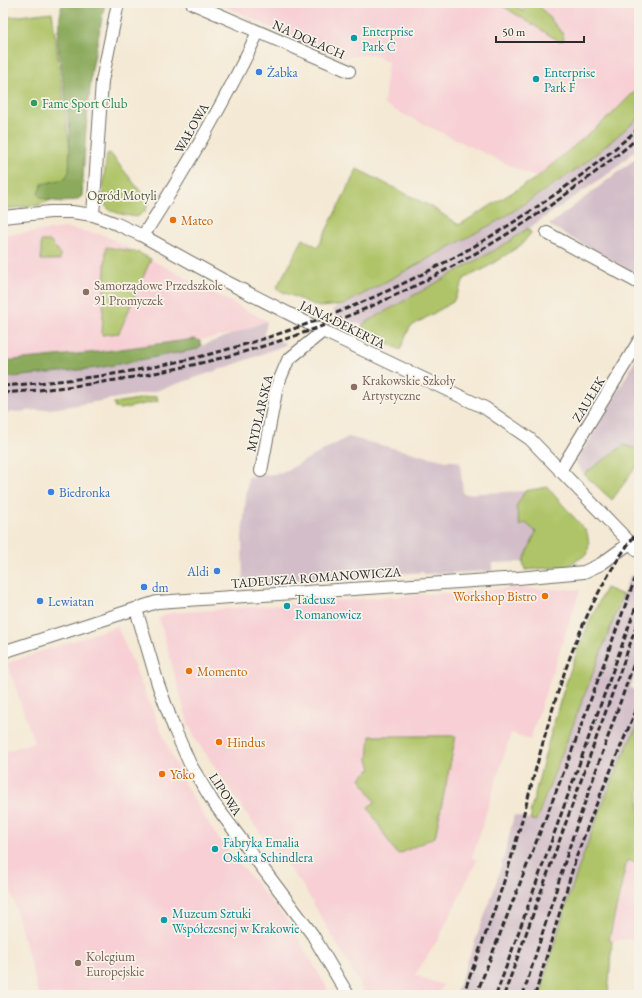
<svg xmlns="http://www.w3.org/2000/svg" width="642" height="998" font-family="'EB Garamond',serif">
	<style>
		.built { fill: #f7cfd4 }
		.industrial { fill: #d2bdc8 }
		.green { fill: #afc468; stroke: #6d784a }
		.forest { fill: #8baa5c; stroke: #5b6a44 }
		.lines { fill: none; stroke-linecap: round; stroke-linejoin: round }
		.minor-casing { stroke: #716e66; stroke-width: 14 }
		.minor { stroke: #fff; stroke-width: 12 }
		.rail { stroke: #2b2b2b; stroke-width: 3; stroke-dasharray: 6 3; stroke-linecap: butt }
		.culture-dot { fill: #0f9aa8; stroke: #f7f3e8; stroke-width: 1.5 }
		.shop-dot { fill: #3f7fe0; stroke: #f7f3e8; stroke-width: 1.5 }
		.leisure-dot { fill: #2e9e5b; stroke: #f7f3e8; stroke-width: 1.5 }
		.food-dot { fill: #e8710a; stroke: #f7f3e8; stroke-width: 1.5 }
		.education-dot { fill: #8d6e63; stroke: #f7f3e8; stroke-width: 1.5 }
		.labels { text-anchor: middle; stroke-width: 3.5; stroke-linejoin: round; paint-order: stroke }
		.culture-label { font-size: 13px; fill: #0d838f; stroke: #f7f3e8; text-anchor: start }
		.street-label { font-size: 13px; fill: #2b2b2b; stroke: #f7f3e8 }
		.shop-label { font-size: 13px; fill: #366cbe; stroke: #f7f3e8; text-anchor: start }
		.leisure-label { font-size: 13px; fill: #27864d; stroke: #f7f3e8; text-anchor: start }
		.park-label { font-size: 13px; fill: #53593d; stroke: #f7f3e8 }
		.food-label { font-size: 13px; fill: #c56008; stroke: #f7f3e8; text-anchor: start }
		.education-label { font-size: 13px; fill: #785e54; stroke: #f7f3e8; text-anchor: start }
	</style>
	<rect width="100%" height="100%" fill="#f7f3e8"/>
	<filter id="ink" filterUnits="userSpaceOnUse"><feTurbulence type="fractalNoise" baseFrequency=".025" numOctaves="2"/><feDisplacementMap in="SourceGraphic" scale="8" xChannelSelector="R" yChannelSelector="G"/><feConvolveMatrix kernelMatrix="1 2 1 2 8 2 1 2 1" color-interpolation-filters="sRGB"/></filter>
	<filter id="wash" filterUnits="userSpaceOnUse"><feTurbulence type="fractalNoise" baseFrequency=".012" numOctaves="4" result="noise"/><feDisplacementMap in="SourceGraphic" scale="16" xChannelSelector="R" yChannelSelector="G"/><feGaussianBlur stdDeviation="0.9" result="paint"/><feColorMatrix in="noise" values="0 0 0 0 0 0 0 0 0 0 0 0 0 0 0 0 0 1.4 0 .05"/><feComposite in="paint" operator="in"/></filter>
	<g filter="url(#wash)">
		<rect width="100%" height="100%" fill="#f4e9d4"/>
		<!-- built -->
		<path class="built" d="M217,3H639V87L611,115L536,178L384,105L388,62L372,54L340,58Z
			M66,228L104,235L267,321L237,333L109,357L3,363V235Z
			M513,588L580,590L530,739L511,733L472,858L477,860L439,938L415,975L443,985L437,995H366L302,884L259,832L195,738L188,723L159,618L169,613L198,611Z
			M117,626L183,782L218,838L289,923L326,986L329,995H39L3,862V752L34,742L7,663Z
			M627,860L639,864V938L609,941Z"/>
		<!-- industrial -->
		<path class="industrial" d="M639,118V147L612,171L507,243L363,324L348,323L345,316L336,317L333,309L343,305L467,238L549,189L580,167Z
			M639,156V276L549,225Z
			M267,321L264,335L285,343V345L233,365L153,392L59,408L3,413V378L98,368L197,349L201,346Z
			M639,354V450L624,445L584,474L575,462L590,440Z
			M348,437L446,461H455L460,462L463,494L525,491L516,507L520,526L526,523L536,532L523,562L492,563V571L424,574L423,572L243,585L242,537L248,477L282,473Z
			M630,575L639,581V664L630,688L639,692V722L608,789L575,878L556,940L541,995H455L492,896L506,850L514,815L537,821Z"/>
		<!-- green -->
		<path class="green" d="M498,3H510L523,11L528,3H537L563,34L564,40L559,41Z
			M52,12L75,189L40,205L3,209V18Z
			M639,87V118L580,167L503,218L343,305L319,307L276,289L303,239L318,247L357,169L430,206L459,225L536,178L611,115Z
			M110,153L149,202L145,211L137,217C129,216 109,213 105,205C100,193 106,166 107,154Z
			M528,228L531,233L521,245L484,269L465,278L453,302L410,327L400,350L362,329L363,324L507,243Z
			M41,241H50L60,254V260H41Z
			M106,247L137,252L151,259L119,333L102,335Z
			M157,396L158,401L121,409L115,408L114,403Z
			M624,445L639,450V463L612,500L584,474Z
			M547,487L587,532L589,544L587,554L568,566L525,570L523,562L536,532L526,523L520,526L516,507L525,491Z
			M606,588L623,595L536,821L530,819L532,814L530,813C551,733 567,661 606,588Z
			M639,722V863L627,860L609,940L612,941L608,995H541C546,967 556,940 564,912C585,847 609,783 639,722Z
			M370,736H456L435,837L399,854L395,852L368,807L375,802L360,778L371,769L368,759Z"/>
		<!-- forest -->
		<path class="forest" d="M62,3H105L92,69L86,129L82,196C72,205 52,202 40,197L38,193L42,184L64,179L69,172L70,132L57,38Z
			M195,339L200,341L201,346L198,349L98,368L3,378V361L98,352Z"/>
	</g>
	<g filter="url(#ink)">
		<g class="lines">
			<defs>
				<path id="minor" d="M192,3L349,71
					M93,215L102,81L118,3
					M3,217L50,212H72L93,215L117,224L143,236L221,279L323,331L485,408L530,439L639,552
					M547,233L639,283
					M143,236C185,170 225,102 258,32
					M261,471L277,386L288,360L323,331
					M560,471L639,341
					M136,609L158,684L174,728L190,764L213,802L312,934L348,995
					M3,652L157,602L518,578L584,572L601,564L630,543"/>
			</defs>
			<!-- minor casing -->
			<use href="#minor" class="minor-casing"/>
			<!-- minor -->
			<use href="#minor" class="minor"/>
			<!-- rail -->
			<path class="rail" d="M3,386C53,382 103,377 153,367C331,332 503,248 639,128
				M3,393C249,375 450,297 639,137
				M463,995C480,948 499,901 513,852C546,739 565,624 639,530
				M476,995L570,756L639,568
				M496,995L639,598
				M504,995L639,619
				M523,995L573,836L639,649
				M535,995L576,858L594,810L639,703"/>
		</g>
	</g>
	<!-- markers -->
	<g class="culture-dot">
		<circle cx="354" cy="38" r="4"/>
		<circle cx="536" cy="79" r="4"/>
		<circle cx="287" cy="606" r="4"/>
		<circle cx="215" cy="849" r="4"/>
		<circle cx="164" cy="920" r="4"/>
	</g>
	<g class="shop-dot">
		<circle cx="259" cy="72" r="4"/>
		<circle cx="51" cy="492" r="4"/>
		<circle cx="217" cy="571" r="4"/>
		<circle cx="144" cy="587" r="4"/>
		<circle cx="40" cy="601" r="4"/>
	</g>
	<circle class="leisure-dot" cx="34" cy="103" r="4"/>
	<g class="food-dot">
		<circle cx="173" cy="220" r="4"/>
		<circle cx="545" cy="596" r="4"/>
		<circle cx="189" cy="671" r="4"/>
		<circle cx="219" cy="742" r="4"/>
		<circle cx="162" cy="774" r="4"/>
	</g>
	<g class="education-dot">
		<circle cx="86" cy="292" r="4"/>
		<circle cx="354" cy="387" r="4"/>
		<circle cx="78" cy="963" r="4"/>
	</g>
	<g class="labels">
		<!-- culture labels -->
		<g class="culture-label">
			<text x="362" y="36">Enterprise<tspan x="362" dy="15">Park C</tspan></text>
			<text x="544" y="77">Enterprise<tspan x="544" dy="15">Park F</tspan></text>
			<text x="295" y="604">Tadeusz<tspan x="295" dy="15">Romanowicz</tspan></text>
			<text x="223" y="847">Fabryka Emalia<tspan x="223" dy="15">Oskara Schindlera</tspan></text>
			<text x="172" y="918">Muzeum Sztuki<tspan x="172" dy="15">Współczesnej w Krakowie</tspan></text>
		</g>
		<!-- street labels -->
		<g class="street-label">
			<text transform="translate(309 39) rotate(24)" y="5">NA DOŁACH</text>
			<text transform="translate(191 128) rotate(-60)" y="5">WAŁOWA</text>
			<text transform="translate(343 324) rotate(26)" y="5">JANA DEKERTA</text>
			<text transform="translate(588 399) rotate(-59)" y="5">ZAUŁEK</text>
			<text transform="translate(259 413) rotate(-77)" y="5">MYDLARSKA</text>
			<text transform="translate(316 577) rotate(-4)" y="5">TADEUSZA ROMANOWICZA</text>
			<text transform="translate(226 794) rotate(57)" y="5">LIPOWA</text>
		</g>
		<!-- shop labels -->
		<g class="shop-label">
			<text x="267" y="77">Żabka</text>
			<text x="59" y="497">Biedronka</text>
			<text x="209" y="576" text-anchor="end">Aldi</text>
			<text x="152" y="592">dm</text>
			<text x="48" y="606">Lewiatan</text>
		</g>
		<!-- leisure labels -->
		<g class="leisure-label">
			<text x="42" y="108">Fame Sport Club</text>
		</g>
		<!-- park labels -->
		<g class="park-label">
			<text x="122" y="200">Ogród Motyli</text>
		</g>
		<!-- food labels -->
		<g class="food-label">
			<text x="181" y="225">Mateo</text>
			<text x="537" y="601" text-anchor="end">Workshop Bistro</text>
			<text x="197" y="676">Momento</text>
			<text x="227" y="747">Hindus</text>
			<text x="170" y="779">Yōko</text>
		</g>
		<!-- education labels -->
		<g class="education-label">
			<text x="94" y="290">Samorządowe Przedszkole<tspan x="94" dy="15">91 Promyczek</tspan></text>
			<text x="362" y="385">Krakowskie Szkoły<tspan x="362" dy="15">Artystyczne</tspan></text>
			<text x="86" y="961">Kolegium<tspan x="86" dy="15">Europejskie</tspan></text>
		</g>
	</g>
	<!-- margin -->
	<rect width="642" height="998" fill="none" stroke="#f7f3e8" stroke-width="16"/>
	<!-- scale -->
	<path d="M496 36v6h88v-6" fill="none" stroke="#2b2b2b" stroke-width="2"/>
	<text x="502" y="36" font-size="12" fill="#2b2b2b" stroke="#f7f3e8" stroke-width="3" paint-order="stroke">50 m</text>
</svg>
